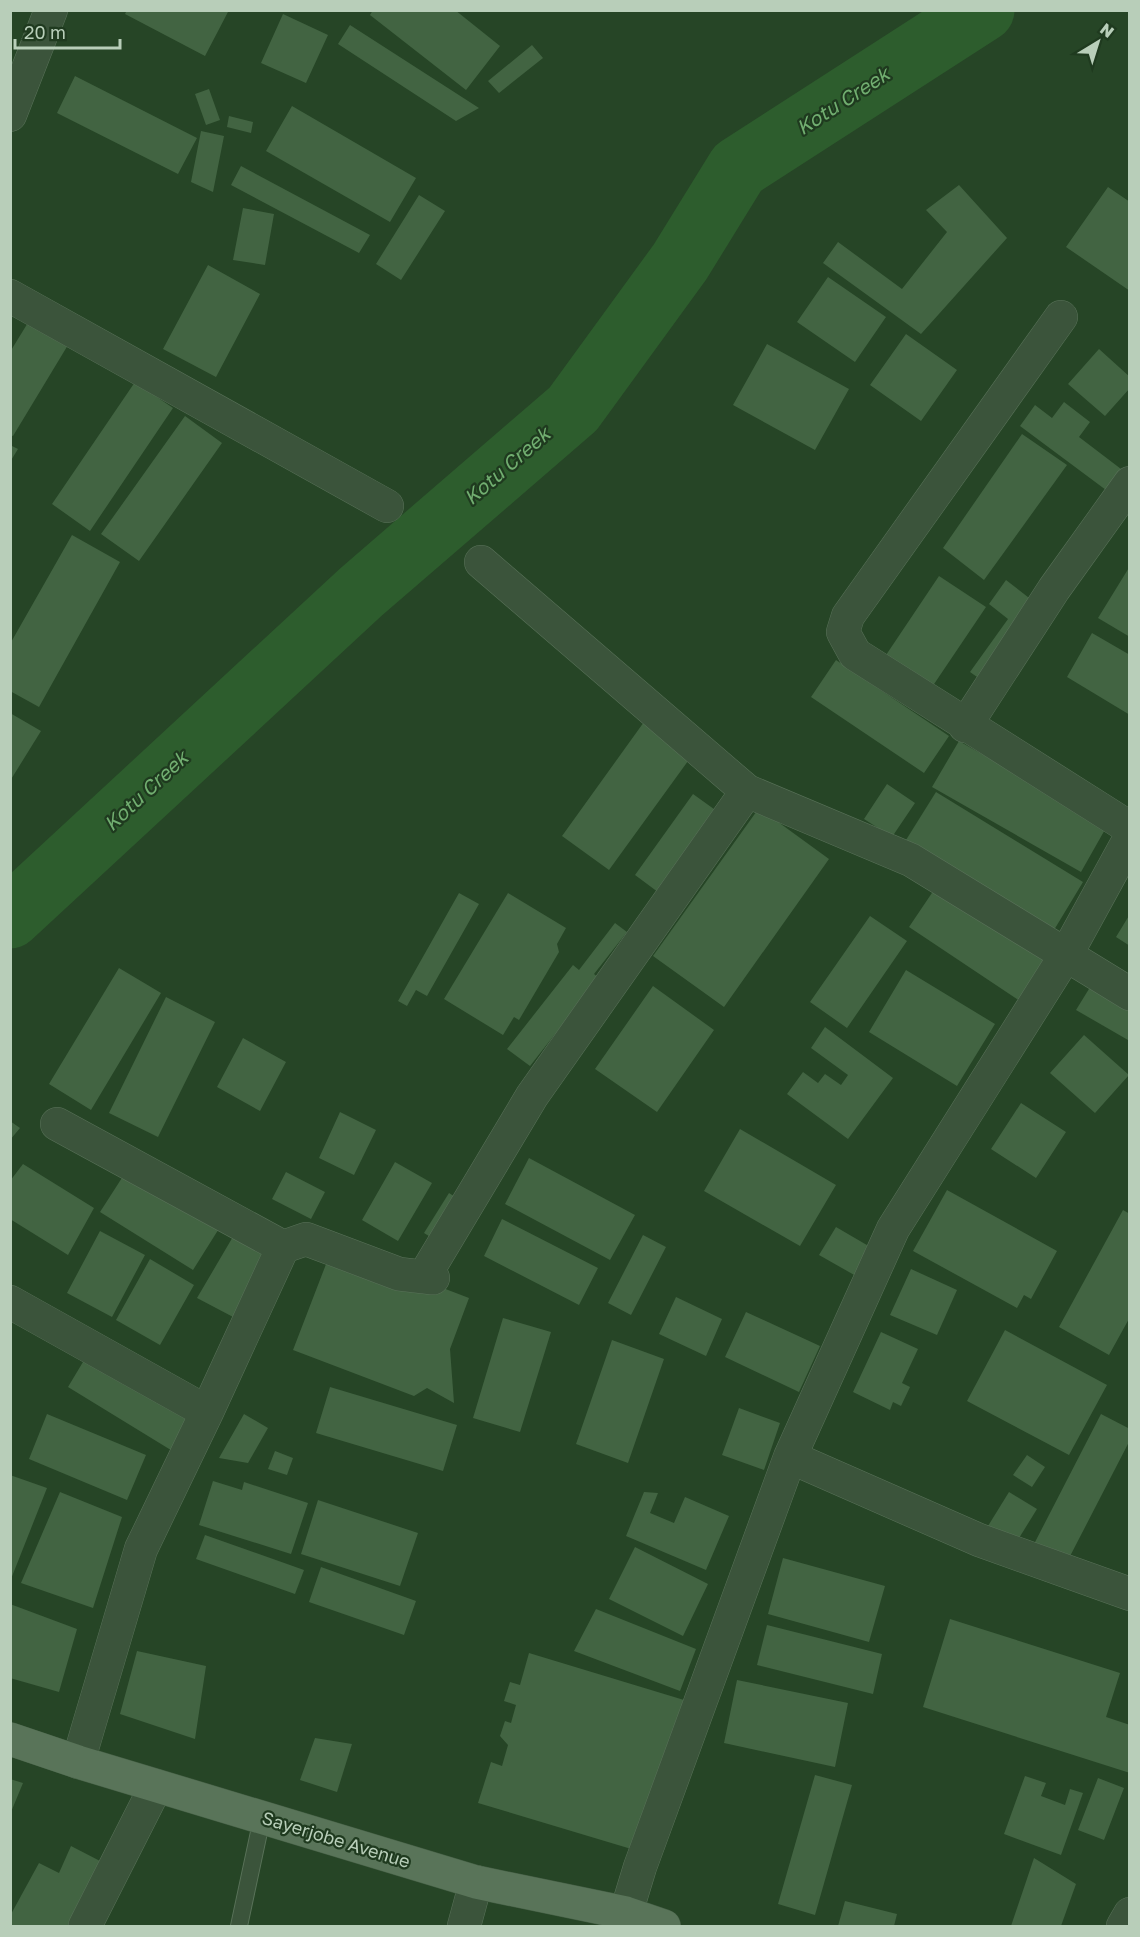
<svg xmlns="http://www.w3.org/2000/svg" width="1140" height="1937" font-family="'Golos Text',sans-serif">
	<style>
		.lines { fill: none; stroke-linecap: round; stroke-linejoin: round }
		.river { stroke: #2d5d2d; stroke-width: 63 }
		.building { fill: #426442 }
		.service-casing { stroke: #597259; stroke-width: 18 }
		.minor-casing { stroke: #597259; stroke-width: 34 }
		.primary-casing { stroke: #445e44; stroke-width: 34 }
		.service { stroke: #3b543b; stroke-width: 16 }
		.minor { stroke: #3b543b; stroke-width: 33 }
		.primary { stroke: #597459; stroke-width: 33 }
		.labels { text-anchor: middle; stroke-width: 4.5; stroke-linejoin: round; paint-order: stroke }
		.street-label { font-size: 18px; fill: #b8ceb9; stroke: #1f3a1f }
		.water-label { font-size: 20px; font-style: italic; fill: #71ae70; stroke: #1f3a1f }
	</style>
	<rect width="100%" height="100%" fill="#264526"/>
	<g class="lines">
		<!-- river -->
		<path class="river" d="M10,917L361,592L573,409L680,262L738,168L983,10"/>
	</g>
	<!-- building -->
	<path class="building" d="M127,10H229L205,56L125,14Z
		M373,10H455L500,46L466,90L370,15Z
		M283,14L328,35L306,83L261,63Z
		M350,25L479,108L456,121L338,44Z
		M532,45L543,58L499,93L488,81Z
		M75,76L197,138L178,174L57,113Z
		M209,89L220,120L206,125L195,94Z
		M292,106L416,178L390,222L266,151Z
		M229,116L253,122L251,133L227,127Z
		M201,131L224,136L213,192L191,182Z
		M241,166L370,235L359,253L231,185Z
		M959,185L1007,238L921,334L823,263L838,242L902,289L947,232L926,210Z
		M1108,187L1130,202V291L1066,247Z
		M419,195L445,211L401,280L376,264Z
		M243,208L274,214L265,265L233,260Z
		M208,265L260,294L216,377L163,349Z
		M828,277L886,317L855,362L797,322Z
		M29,321L68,345L13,436L10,435V352Z
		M906,334L957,370L921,421L870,385Z
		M767,344L849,389L815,450L733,405Z
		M1099,349L1130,377V388L1105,416L1068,384Z
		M135,382L173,408L90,531L52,504Z
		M1064,402L1090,422L1079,437L1125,472L1110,493L1020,426L1035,405L1052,418Z
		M185,416L222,443L139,561L101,534Z
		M1022,434L1067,465L984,580L943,548Z
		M10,445L18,449L10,462Z
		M72,535L120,562L39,707L10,691V644Z
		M1130,566V637L1098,618Z
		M939,576L986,607L926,696L880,664Z
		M1006,580L1042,608L987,684L970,672L1008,619L989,604Z
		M1092,633L1130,655V715L1067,677Z
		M836,660L949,736L924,773L811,697Z
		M10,713L41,731L10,781Z
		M649,715L696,750L609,870L562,836Z
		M959,741L1107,826L1081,872L932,787Z
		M887,784L915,803L892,837L864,819Z
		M936,792L1083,882L1054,930L906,840Z
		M693,794L732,822L674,904L635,875Z
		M759,808L829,859L724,1007L653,956Z
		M938,884L1050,958L1020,1001L909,927Z
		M459,893L479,904L427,996L416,990L407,1006L398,1001Z
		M508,893L566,928L557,944L559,952L519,1020L514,1017L503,1035L444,999Z
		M1130,914V946L1116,937Z
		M870,916L907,941L847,1028L810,1002Z
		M615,923L627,932L594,974L599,978L530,1066L507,1049L573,965L579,970Z
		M119,968L161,993L91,1110L49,1084Z
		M906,970L995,1024L957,1086L869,1032Z
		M1092,984L1130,1006L1128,1040L1076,1010Z
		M653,986L714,1030L657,1112L595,1069Z
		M166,997L215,1022L158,1137L109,1113Z
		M825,1027L893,1078L848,1139L787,1094L803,1072L818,1083L825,1074L841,1085L848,1075L811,1048Z
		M1084,1035L1129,1075L1095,1113L1050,1073Z
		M243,1038L286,1062L260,1111L217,1087Z
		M1021,1103L1066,1132L1036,1178L991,1149Z
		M340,1112L376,1130L354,1175L319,1158Z
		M10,1121L20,1128L10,1140Z
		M740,1129L836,1185L800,1246L704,1191Z
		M529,1158L635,1215L610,1260L505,1204Z
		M395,1162L432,1183L398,1241L362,1220Z
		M23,1164L94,1208L68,1255L10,1219V1181Z
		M127,1170L220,1227L193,1270L100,1212Z
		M286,1172L325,1192L311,1219L272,1199Z
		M947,1190L1057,1251L1031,1299L1024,1295L1017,1308L913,1251Z
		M449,1193L469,1206L445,1246L424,1233Z
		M1123,1210L1130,1214V1317L1109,1355L1059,1327Z
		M502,1219L598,1268L579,1305L484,1256Z
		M241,1223L289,1251L254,1328L197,1298Z
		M836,1227L872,1248L856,1276L819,1255Z
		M100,1231L145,1255L112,1317L67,1293Z
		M643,1235L666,1247L631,1315L608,1303Z
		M333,1246L469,1298L450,1349L454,1403L427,1388L414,1396L293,1350Z
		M150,1259L194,1285L160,1345L116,1320Z
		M911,1269L957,1290L937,1335L890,1315Z
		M676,1297L722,1319L706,1356L659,1334Z
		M746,1312L820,1346L799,1392L725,1357Z
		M503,1318L551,1332L520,1432L473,1418Z
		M1005,1330L1107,1385L1069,1455L967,1401Z
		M881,1332L918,1349L902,1383L910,1387L901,1406L893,1402L890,1410L853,1392Z
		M612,1340L664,1359L628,1463L576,1444Z
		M95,1342L207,1410L179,1455L68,1387Z
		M330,1387L457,1425L443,1471L316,1433Z
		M739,1408L780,1423L764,1470L722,1455Z
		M47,1414L146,1455L127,1500L29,1459Z
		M244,1414L268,1428L248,1463L219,1458Z
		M1101,1414L1130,1429V1440L1066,1564L1033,1546Z
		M275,1451L293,1458L287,1475L268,1469Z
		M1027,1455L1045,1467L1032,1487L1013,1475Z
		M10,1475L47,1488L11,1579H10Z
		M213,1481L242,1490L244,1482L308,1503L291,1554L199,1525Z
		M60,1492L122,1517L93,1608L21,1583Z
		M644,1492L658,1493L650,1513L674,1523L685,1497L729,1516L706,1570L626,1536Z
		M1009,1492L1037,1509L1016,1543L988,1526Z
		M318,1500L418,1533L400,1586L301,1554Z
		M205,1535L304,1570L295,1594L196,1559Z
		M635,1547L708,1584L683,1636L609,1599Z
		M783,1558L885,1586L869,1642L768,1614Z
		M321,1567L416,1601L404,1635L309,1602Z
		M10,1604L77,1629L59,1692L10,1678Z
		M596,1609L696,1649L680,1691L574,1651Z
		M950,1619L1120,1673L1106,1717L1130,1725V1773L923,1707Z
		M767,1625L882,1654L873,1694L757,1665Z
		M137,1651L206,1666L195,1739L120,1714Z
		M529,1653L684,1700L638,1851L478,1803L491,1762L502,1766L508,1745L500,1736L505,1721L511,1723L516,1705L504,1701L510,1682L520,1685Z
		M737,1680L848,1703L835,1767L724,1743Z
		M315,1738L352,1744L337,1792L300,1780Z
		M815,1775L852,1785L815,1915L778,1904Z
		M1025,1776L1046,1783L1041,1796L1065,1805L1070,1789L1083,1793L1061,1855L1004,1834Z
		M1098,1778L1124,1788L1104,1840L1078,1830Z
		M10,1779L23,1783L11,1812H10Z
		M71,1846L102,1862L70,1926H10V1916L39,1863L59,1873Z
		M1034,1858L1076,1884L1061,1926H1011Z
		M845,1901L897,1914L894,1926H838Z"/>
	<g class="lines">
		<defs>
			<path id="service" d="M239,1926L262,1818"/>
			<path id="minor" d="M10,115L51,10
				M10,296L387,506
				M1061,317L848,616L843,632L855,654L1130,828
				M481,562L747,791L911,860L1130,994
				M965,726L1054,589L1130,483
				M57,1124L283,1247L306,1239L399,1274L433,1278
				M433,1278L428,1270L532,1096L747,791
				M10,1302L207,1412
				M790,1457L979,1540L1130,1594
				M78,1762L141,1549L207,1412L283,1247
				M626,1913L640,1867L790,1457L893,1229L1067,953L1130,838
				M85,1926L156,1786
				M464,1926L476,1882
				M1123,1926L1130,1914"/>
			<path id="primary" d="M10,1739L78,1762L476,1882L626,1913L664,1926"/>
		</defs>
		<!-- service casing -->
		<use href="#service" class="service-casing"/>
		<!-- minor casing -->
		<use href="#minor" class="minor-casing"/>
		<!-- primary casing -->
		<use href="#primary" class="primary-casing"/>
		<!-- service -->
		<use href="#service" class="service"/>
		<!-- minor -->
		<use href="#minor" class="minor"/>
		<!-- primary -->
		<use href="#primary" class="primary"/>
	</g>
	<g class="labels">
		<!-- street labels -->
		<g class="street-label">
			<text transform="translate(336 1840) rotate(17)" y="6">Sayerjobe Avenue</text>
		</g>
		<!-- water labels -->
		<g class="water-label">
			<text transform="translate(843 101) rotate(-33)" y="7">Kotu Creek</text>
			<text transform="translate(507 466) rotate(-41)" y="7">Kotu Creek</text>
			<text transform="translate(146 791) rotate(-43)" y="7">Kotu Creek</text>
		</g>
	</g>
	<!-- border -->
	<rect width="1140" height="1937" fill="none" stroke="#b8ceb9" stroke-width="24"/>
	<!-- north arrow -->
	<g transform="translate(1098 42) rotate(38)" stroke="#1f3a1f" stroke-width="4.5" paint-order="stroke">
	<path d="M0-4.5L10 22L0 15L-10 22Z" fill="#b8ceb9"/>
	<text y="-9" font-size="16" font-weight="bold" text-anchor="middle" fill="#b8ceb9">N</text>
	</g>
	<!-- scale -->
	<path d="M15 39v9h105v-9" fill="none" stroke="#b8ceb9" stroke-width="3"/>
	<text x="24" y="39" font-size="18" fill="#b8ceb9" stroke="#1f3a1f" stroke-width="4.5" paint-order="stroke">20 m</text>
</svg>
